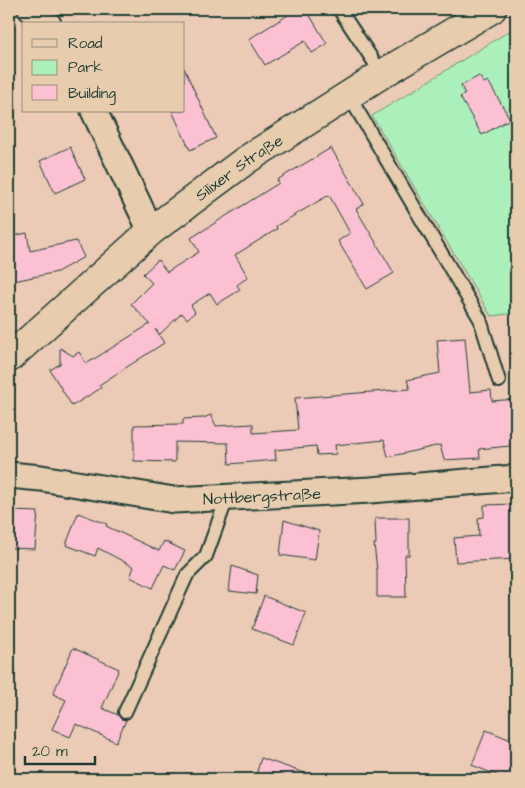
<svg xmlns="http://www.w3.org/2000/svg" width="525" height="788" font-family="'Architects Daughter',sans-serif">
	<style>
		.green { fill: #abefba; stroke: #659677 }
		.building { fill: #fbc1d2; stroke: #1f3d34 }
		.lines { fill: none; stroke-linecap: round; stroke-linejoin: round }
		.lane-casing { stroke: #1f3d34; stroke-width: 16 }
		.street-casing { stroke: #1f3d34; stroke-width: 29 }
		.secondary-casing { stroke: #1f3d34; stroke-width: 31 }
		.lane { stroke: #e7cdae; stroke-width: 12 }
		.street { stroke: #e7cdae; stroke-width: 25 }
		.secondary { stroke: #e7cdae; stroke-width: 28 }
		.labels { text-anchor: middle; stroke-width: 4; stroke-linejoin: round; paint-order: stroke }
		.street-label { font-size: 16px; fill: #1f3d34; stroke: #e7cdae }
	</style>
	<rect width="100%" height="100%" fill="#ebcbb5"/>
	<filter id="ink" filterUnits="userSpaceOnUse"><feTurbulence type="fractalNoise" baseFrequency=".02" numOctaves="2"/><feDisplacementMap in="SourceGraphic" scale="10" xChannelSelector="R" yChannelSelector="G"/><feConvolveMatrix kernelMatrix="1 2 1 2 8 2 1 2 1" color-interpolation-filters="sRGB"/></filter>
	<g filter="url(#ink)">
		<!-- green -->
		<path class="green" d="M516,27V313L491,316L372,116Z"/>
		<!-- building -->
		<path class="building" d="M298,9H306L327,44L312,53L305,41L265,65L249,39Z
			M184,68L216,138L190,150L172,111H184Z
			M479,76L484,83L488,81L510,119L482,135L460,97L465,94L461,86Z
			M70,147L85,179L55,193L40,161Z
			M331,148L364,204L356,209L394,273L367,289L338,241L350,233L329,195L276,226L277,229L235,255L248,277L237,285L240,290L217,304L210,293L191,305L195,312L187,319L182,313L160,334L155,329L164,343L99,385L101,388L72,406L50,370L60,364V348L73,356L79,352L86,364L150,324L131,304L152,283L143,274L158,260L167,272L199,252L191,238L279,183L277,180Z
			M27,233L30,251L76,241L84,257L57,272L9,282V237Z
			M465,338L470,392L491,390L492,401L516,399V441L510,442V446L479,449L480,458L444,460L440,445L388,457L384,440L335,445L336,454L317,455L316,446L275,450L276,460L229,464L228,443L175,442V462L134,461V425L183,424V419L203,418L211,415L216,426L253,424V433L298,430L295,398L410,389L407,380L440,373L437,340Z
			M516,504V559L456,562L454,538L479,536L478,518L484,517V505Z
			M12,511L38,512L35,549L10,548L9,515L12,516Z
			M78,513L107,524L106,526L159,551L164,541L185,551L175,570L164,565L153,588L130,577L134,567L98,548L95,556L66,545Z
			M375,518H409V555H405L406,597H377V570L374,544H376Z
			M284,520L319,531L315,560L280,555Z
			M232,566L258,575L256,594L229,591Z
			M264,596L306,613L294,645L252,629Z
			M73,648L119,669L102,708L118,715L121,719L126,720L116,742L76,724L70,737L52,729L66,700L53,694Z
			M486,730L516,742V767L511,779H506L472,765Z
			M261,758L313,776L312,779H267L256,775Z"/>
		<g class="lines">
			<defs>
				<path id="lane" d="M339,9L382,74
					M349,96L480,319L499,381
					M125,712L187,575L206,556L227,498"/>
				<g id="street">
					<path d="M31,9L48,24"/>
					<path d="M94,111L151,231"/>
					<path id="s1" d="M9,475L41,478L174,500L371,490L516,478"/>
				</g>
				<g id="secondary">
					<path id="s2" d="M9,358L151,231L246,160L382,74L492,9"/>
				</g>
			</defs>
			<!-- lane casing -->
			<use href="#lane" class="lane-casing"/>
			<!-- street casing -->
			<use href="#street" class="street-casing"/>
			<!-- secondary casing -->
			<use href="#secondary" class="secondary-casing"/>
			<!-- lane -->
			<use href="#lane" class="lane"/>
			<!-- street -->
			<use href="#street" class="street"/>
			<!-- secondary -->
			<use href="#secondary" class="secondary"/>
		</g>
	</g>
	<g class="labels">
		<!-- street labels -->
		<g class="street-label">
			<text dy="6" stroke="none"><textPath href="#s2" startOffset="299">Silixer Straße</textPath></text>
			<text dy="6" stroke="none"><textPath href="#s1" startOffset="255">Nottbergstraße</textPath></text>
		</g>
	</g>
	<!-- margin -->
	<rect width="525" height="788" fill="none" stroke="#e7cdae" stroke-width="30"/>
	<rect x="15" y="15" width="495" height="758" fill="none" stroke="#1f3d34" stroke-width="2" filter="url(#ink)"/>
	<!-- legend -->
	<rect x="22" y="22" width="162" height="90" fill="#e7cdae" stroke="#97937d"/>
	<rect x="32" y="39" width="25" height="8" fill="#e7cdae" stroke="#97937d"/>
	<text x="68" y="48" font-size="15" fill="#1f3d34">Road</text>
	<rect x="32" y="60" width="25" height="15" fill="#abefba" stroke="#97937d"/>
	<text x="68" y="72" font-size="15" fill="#1f3d34">Park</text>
	<rect x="32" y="85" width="25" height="15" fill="#fbc1d2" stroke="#97937d"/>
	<text x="68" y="98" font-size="15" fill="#1f3d34">Building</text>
	<!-- scale -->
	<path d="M25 756v8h70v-8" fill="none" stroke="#1f3d34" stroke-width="2.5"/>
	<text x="32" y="756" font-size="15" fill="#1f3d34" stroke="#e7cdae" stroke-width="4" paint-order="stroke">20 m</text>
</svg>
